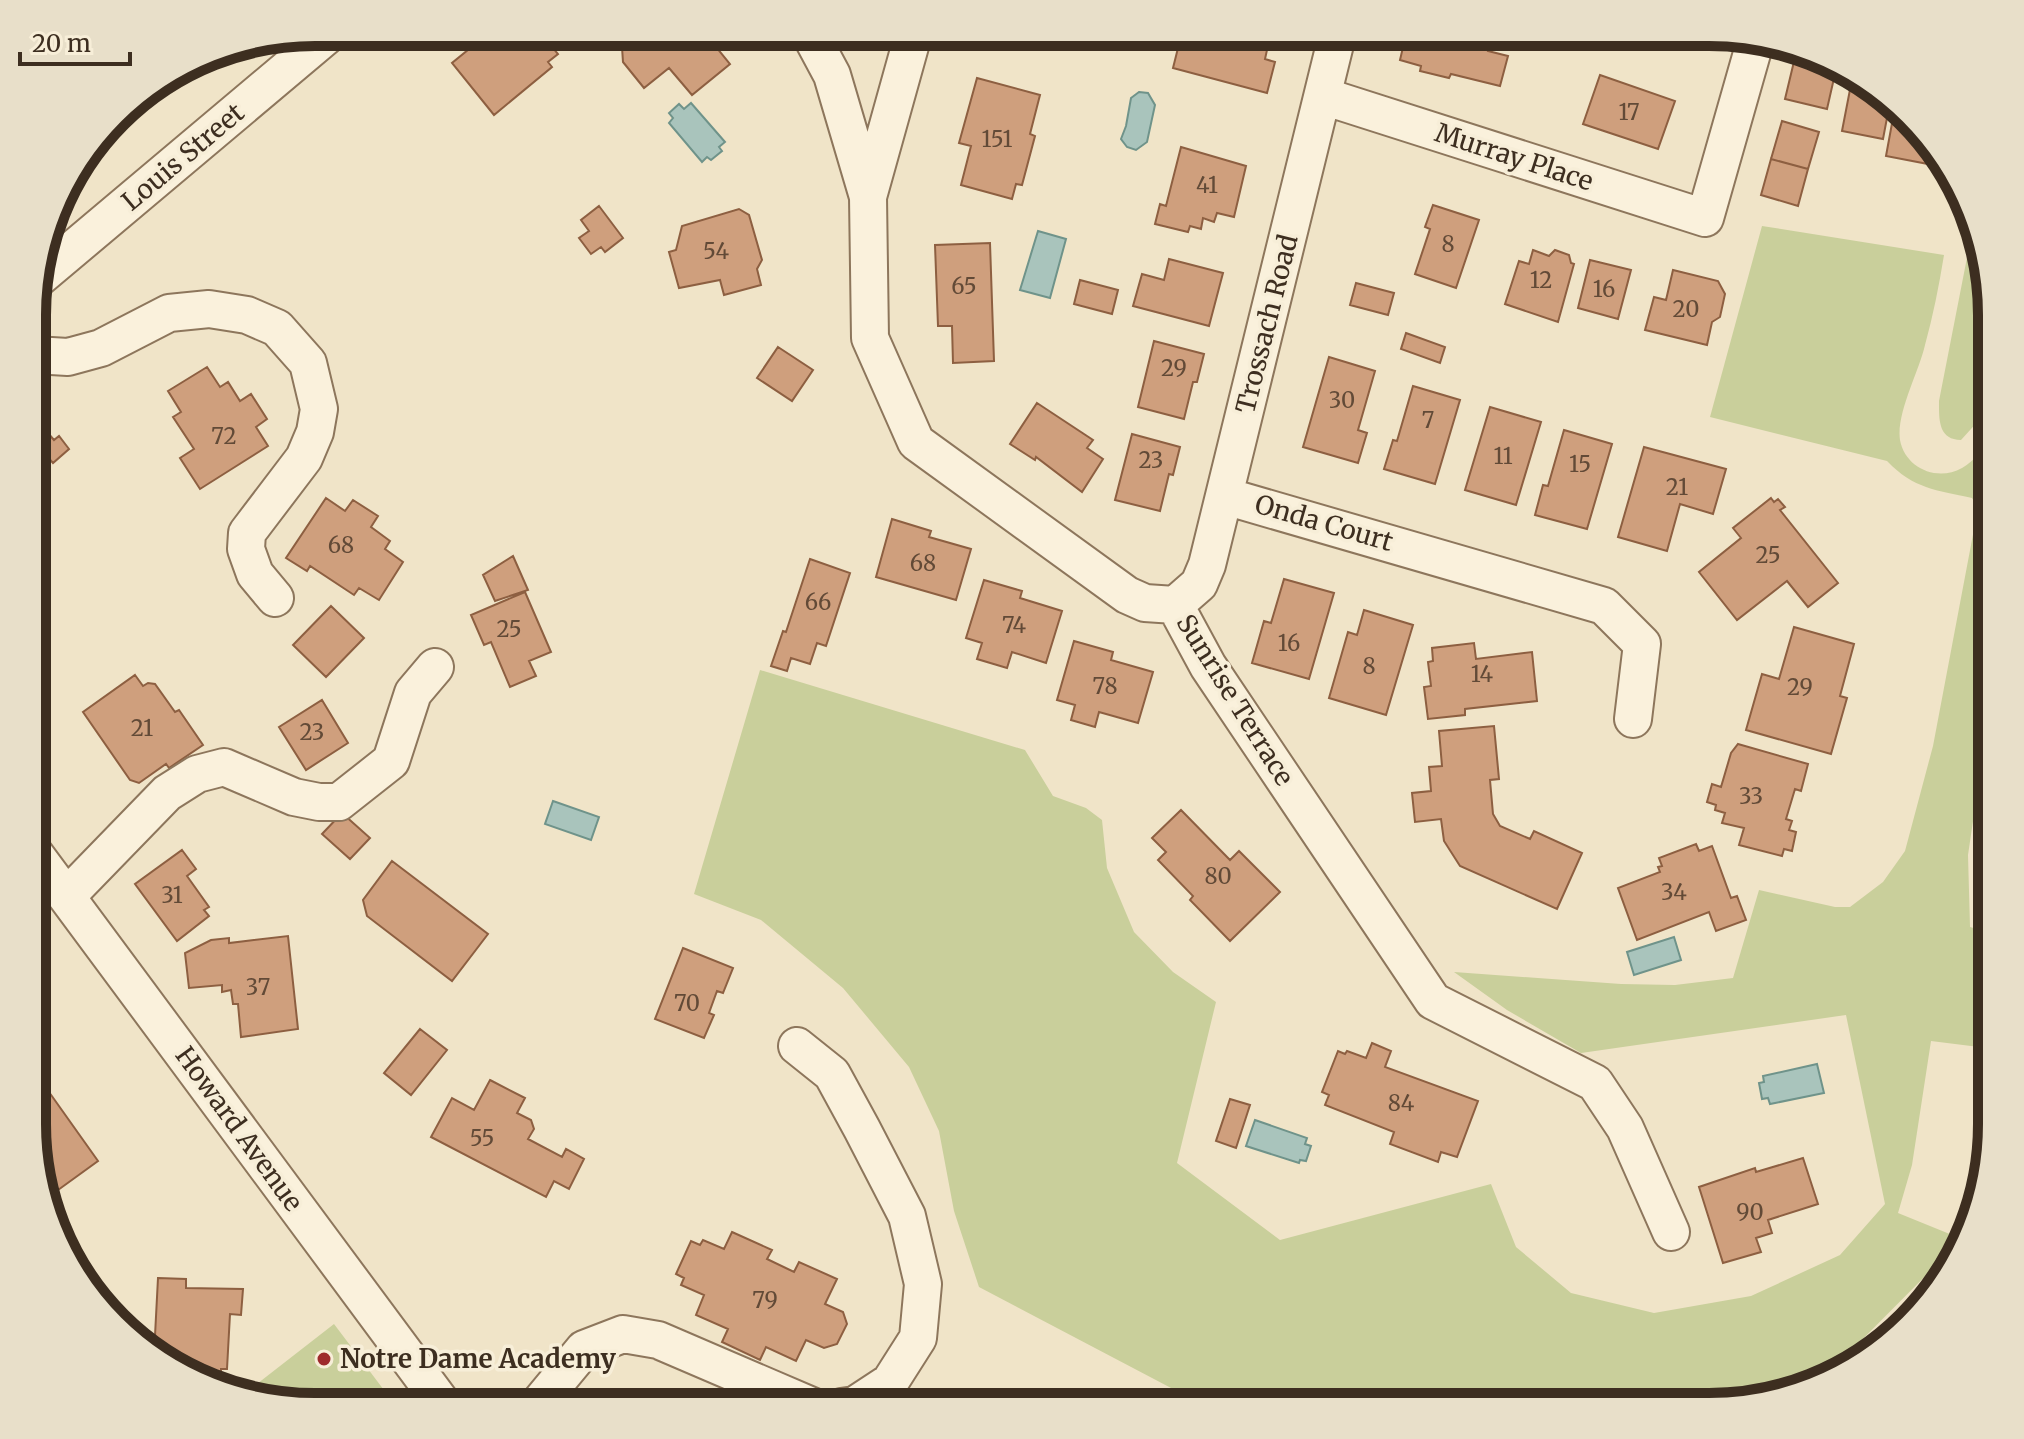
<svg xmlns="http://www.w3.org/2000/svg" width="2024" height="1439" font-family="Merriweather,serif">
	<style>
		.green { fill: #c9cf9b }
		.water { fill: #a9c4bc; stroke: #6f938a; stroke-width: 2 }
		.building { fill: #cf9f7d; stroke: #8d5f41; stroke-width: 2 }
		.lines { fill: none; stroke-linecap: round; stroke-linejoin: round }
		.minor-casing { stroke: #8d765c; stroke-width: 40 }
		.minor { stroke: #faf1dc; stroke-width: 36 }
		.poi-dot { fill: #9e2a2b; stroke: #f7eed8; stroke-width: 3 }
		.labels { text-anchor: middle; stroke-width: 7; stroke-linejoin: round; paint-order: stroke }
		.number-label { font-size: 22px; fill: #624a37 }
		.street-label { font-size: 26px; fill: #3d2e20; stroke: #f7eed8 }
		.poi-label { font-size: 26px; font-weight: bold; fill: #3d2e20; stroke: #f7eed8; text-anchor: start }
		.rim { fill: none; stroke: #3d2e20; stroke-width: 10 }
	</style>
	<rect width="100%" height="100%" fill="#f0e4c8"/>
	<!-- green -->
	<path class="green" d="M1762,226L1944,255C1939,286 1933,316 1925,345C1919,372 1896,413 1900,440C1905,468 1937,482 1962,468C1974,461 1983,450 1991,438V730L1981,767L1968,855L1970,927L1991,933V1027L1987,1048L1931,1041L1912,1165L1898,1213L1962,1239L1828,1374L1831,1378L1709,1407H1189L1192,1399L979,1287L954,1211L939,1131L909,1067L843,988L761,920L694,894L760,670L1025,750L1053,796L1086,808L1102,820L1107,868L1134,932L1173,972L1216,1002L1177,1163L1280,1240L1491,1184L1516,1247L1571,1293L1654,1313L1751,1296L1840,1255L1885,1204L1846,1015L1581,1053L1507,1010L1454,972L1621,984L1675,985L1733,978L1759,890L1835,907H1850L1883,882L1905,851L1933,746L1978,508L1972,498C1936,490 1914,489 1887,461L1710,417Z
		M1973,227L1991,297V407L1961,440C1938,440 1939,419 1939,401Z
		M334,1324L396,1406H297L244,1394Z"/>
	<!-- water -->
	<path class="water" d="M1139,92L1148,93L1155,105L1147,142L1136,150L1127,147L1121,139L1126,126L1131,98Z
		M691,103L725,142L719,147L722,151L711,160L707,157L702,162L669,123L673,118L669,113L679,104L684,109Z
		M1038,231L1066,239L1050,298L1020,290Z
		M553,801L599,817L591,840L545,824Z
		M1674,937L1681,960L1634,975L1627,952Z
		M1817,1064L1824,1093L1770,1104L1768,1098L1762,1099L1759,1083L1764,1082L1763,1076Z
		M1255,1120L1307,1138L1305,1144L1311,1146L1306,1161L1300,1160L1299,1163L1246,1146Z"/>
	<!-- building -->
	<path class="building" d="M490,32H540L558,54L548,62L552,67L494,115L452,63Z
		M621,32H686L692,39L704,32L730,64L692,95L669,68L644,88L623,62Z
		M1182,32L1216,35V32H1271L1265,59L1275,62L1267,93L1173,68Z
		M1398,32H1465L1491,39L1488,51L1508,56L1500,86L1451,74L1449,78L1420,71L1421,66L1400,60L1404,43L1396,41Z
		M1651,33H1703L1699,49L1650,37Z
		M1797,49L1817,53L1837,65L1827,109L1785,99Z
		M1853,74L1881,91L1890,102L1883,139L1842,131Z
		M1600,75L1675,101L1658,149L1583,124Z
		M977,78L1040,95L1030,134L1035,136L1022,185L1016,184L1012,199L961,185L971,146L959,143Z
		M1895,107L1931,151L1928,164L1886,156Z
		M1782,121L1819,132L1808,169L1771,159Z
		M1181,147L1246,166L1234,217L1217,213L1214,222L1203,218L1201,229L1190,226L1188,232L1155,224L1160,204L1166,206Z
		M1771,159L1808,169L1798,206L1761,195Z
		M1433,205L1479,220L1456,288L1415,274L1430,229L1425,227Z
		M599,206L623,238L605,252L601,247L591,254L579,238L589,231L581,220Z
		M739,209L749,215L762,260L757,269L761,285L724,295L720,280L679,288L669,252L676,250L682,226Z
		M990,243L994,361L953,363L952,326H938L935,245Z
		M1533,250L1549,256L1555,250L1569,255L1571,263L1574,264L1558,322L1505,304L1519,261L1529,264Z
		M1169,259L1223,273L1209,326L1133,306L1142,274L1164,280Z
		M1590,260L1631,270L1618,319L1578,308Z
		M1673,270L1718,281L1725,294L1720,317L1712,322L1707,345L1645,330L1654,297L1666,300Z
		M1080,280L1118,290L1112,314L1074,304Z
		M1356,283L1394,293L1388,315L1350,305Z
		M1406,333L1445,347L1440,363L1401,349Z
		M1154,341L1204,354L1197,382H1193L1184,419L1138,407Z
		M778,347L813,370L792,401L757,378Z
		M1329,357L1375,371L1358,430L1367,433L1358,463L1303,447Z
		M207,367L220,387L228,382L240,401L251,394L267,419L256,427L268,446L200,489L180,458L194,449L173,417L181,412L168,391Z
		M1413,386L1460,400L1435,484L1384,469L1393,440L1397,441Z
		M1037,403L1093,440L1087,448L1103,459L1082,492L1036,457L1035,460L1010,444Z
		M1490,407L1541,422L1516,505L1465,490Z
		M34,417L54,440L59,436L69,449L53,463L45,454L34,462Z
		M1564,430L1612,444L1587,529L1535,515L1543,485L1548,486Z
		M1132,434L1180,447L1173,475L1169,474L1160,511L1115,500Z
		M1644,447L1726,469L1713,514L1680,504L1667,551L1618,537Z
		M326,498L345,511L353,500L378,516L371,527L390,541L385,549L403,562L379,600L359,588L354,595L310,566L307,571L286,558Z
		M1771,498L1774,502L1778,499L1785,507L1780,510L1838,583L1808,607L1787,581L1737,620L1699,572L1741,538L1733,528Z
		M892,519L931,531L929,537L971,549L956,600L876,577Z
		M513,556L528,590L495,601L483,575Z
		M810,559L850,573L826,646L817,643L810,664L791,658L787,671L771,666L783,631L786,632Z
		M1284,579L1334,593L1309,679L1252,663L1264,621L1271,623Z
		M984,580L1022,591L1020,598L1062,611L1046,663L1012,652L1007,668L977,659L982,643L966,638Z
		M525,592L551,652L529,661L536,676L510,687L491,642L484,645L471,615Z
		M331,606L364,638L326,677L293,645Z
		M1364,610L1413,625L1386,715L1329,698L1348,632L1357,635Z
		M1794,627L1854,644L1840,696L1847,698L1831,754L1746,730L1762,674L1779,679Z
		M1074,641L1113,652L1111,660L1153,672L1138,723L1099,712L1095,727L1071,720L1075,705L1057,700Z
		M1474,643L1476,659L1532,652L1537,701L1465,709V715L1428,719L1424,687L1431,686L1428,662L1433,661L1432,648Z
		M135,675L143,686L148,683L155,684L175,712L179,710L203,745L169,768L166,764L139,783L130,780L83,712Z
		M322,700L348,743L306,770L279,727Z
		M1494,726L1499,779L1490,780L1493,814L1500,826L1530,839L1534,831L1582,853L1557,909L1460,866L1444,841L1441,819L1415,822L1412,793L1431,791L1429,767L1442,766L1439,731Z
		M1738,744L1808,764L1801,791L1795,789L1786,819L1792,821L1789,830L1796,832L1792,851L1784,849L1782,856L1739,845L1744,828L1722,823L1725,813L1715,810L1716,805L1707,802L1712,784L1721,787L1731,753Z
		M1181,810L1230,860L1239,851L1280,892L1230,941L1190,900L1193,896L1158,860L1166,852L1152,838Z
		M342,813L370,838L350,859L322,834Z
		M1696,844L1699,851L1712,846L1731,898L1737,896L1746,920L1716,931L1709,912L1637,940L1618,888L1660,872L1658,867L1662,866L1659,858Z
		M182,850L196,869L187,876L209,907L204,910L209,916L177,941L135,884Z
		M392,861L488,934L452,981L367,916L363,900Z
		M288,936L298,1029L241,1037L238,1004H233L231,990L222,992V985L189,988L185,953L211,940L229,938V943Z
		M683,948L733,968L723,993L717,991L709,1013L714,1015L704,1038L655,1019Z
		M420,1029L447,1050L411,1095L384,1073Z
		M1372,1043L1391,1051L1385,1067L1478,1101L1457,1157L1441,1152L1438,1162L1390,1144L1394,1132L1325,1105L1329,1095L1322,1092L1338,1051L1345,1054L1347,1051L1366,1058Z
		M490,1080L525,1098L517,1113L531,1120L534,1129L528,1139L562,1157L566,1149L584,1159L569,1189L554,1181L546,1197L431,1137L452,1098L474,1110Z
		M49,1092L98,1161L47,1198L34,1160V1103Z
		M1230,1099L1250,1105L1236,1148L1216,1141Z
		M1803,1158L1818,1204L1768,1220L1772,1233L1756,1238L1761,1252L1723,1263L1699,1187L1755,1168L1756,1172Z
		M732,1232L772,1250L767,1259L794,1272L799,1262L837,1279L825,1304L843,1312L847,1324L837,1344L824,1348L806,1340L796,1361L766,1347L760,1360L722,1342L728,1329L696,1315L704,1295L681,1285L684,1278L676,1274L691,1241L700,1245L703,1240L724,1249Z
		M158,1278L186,1279V1288L243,1289L241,1315L230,1314L227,1369H221V1372L180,1370L154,1355Z"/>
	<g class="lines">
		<defs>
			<path id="minor" d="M809,32L832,75L868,197L870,338L916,442L1127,595L1145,603L1175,605
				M1323,96L1705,218L1756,39
				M868,197L914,32
				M34,282L331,32
				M34,355L68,357L101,348L169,313L209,309L247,315L277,328L308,363L319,409L315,432L304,458L247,533L246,549L255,574L275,598
				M1225,496L1604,606L1642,644L1633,719
				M1175,605L1208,666L1433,1001L1595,1083L1625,1128L1671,1232
				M1175,605L1199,584L1207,565L1338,32
				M34,853L444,1406
				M67,896L167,793L197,774L224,767L294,797L319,802H339L391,761L413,693L435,667
				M797,1046L832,1074L862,1129L907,1216L923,1284L918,1338L890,1382L855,1405L841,1407
				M536,1407L584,1349L623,1334L658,1340L814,1407"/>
		</defs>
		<!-- minor casing -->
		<use href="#minor" class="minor-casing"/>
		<!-- minor -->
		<use href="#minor" class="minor"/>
	</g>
	<!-- markers -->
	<circle class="poi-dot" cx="324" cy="1359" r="8"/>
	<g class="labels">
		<!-- number labels -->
		<g class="number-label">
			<text x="1629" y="120">17</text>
			<text x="997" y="147">151</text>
			<text x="1207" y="193">41</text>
			<text x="1448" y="252">8</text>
			<text x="716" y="259">54</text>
			<text x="1541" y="288">12</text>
			<text x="964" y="294">65</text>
			<text x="1604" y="297">16</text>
			<text x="1686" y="317">20</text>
			<text x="1174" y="376">29</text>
			<text x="1342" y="408">30</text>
			<text x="1428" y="428">7</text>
			<text x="224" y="444">72</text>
			<text x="1503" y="464">11</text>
			<text x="1151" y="468">23</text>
			<text x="1580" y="472">15</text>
			<text x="1677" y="495">21</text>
			<text x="341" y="553">68</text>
			<text x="1768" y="563">25</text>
			<text x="923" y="571">68</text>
			<text x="818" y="610">66</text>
			<text x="1014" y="633">74</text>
			<text x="509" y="637">25</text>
			<text x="1289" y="651">16</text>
			<text x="1369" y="674">8</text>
			<text x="1482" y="682">14</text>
			<text x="1105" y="694">78</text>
			<text x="1800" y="695">29</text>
			<text x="142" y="736">21</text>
			<text x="312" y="740">23</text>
			<text x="1751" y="804">33</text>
			<text x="1218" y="884">80</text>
			<text x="1674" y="900">34</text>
			<text x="172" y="903">31</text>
			<text x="258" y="995">37</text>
			<text x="687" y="1011">70</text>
			<text x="1401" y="1111">84</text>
			<text x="482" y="1146">55</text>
			<text x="1750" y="1220">90</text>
			<text x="765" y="1308">79</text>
		</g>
		<!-- street labels -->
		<g class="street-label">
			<text transform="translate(183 157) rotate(-40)" y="9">Louis Street</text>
			<text transform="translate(1514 157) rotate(18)" y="9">Murray Place</text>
			<text transform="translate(1267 324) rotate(-76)" y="9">Trossach Road</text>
			<text transform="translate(1324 523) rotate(16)" y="9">Onda Court</text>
			<text transform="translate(1235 700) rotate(58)" y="9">Sunrise Terrace</text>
			<text transform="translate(239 1129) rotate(54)" y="9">Howard Avenue</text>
		</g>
		<!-- poi labels -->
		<g class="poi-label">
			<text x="340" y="1368">Notre Dame Academy</text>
		</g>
	</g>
	<!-- crop -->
	<path d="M0 0H2024V1439H0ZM315 46H1709A269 269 0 0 1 1978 315V1124A269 269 0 0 1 1709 1393H315A269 269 0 0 1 46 1124V315A269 269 0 0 1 315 46Z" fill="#e8dfc9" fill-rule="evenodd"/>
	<path class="rim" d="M315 46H1709A269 269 0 0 1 1978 315V1124A269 269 0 0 1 1709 1393H315A269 269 0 0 1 46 1124V315A269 269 0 0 1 315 46Z"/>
	<!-- scale -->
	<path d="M20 52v12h110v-12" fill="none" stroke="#3d2e20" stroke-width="4"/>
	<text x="32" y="52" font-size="24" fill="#3d2e20" stroke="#f7eed8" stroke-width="6" paint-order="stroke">20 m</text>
</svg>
